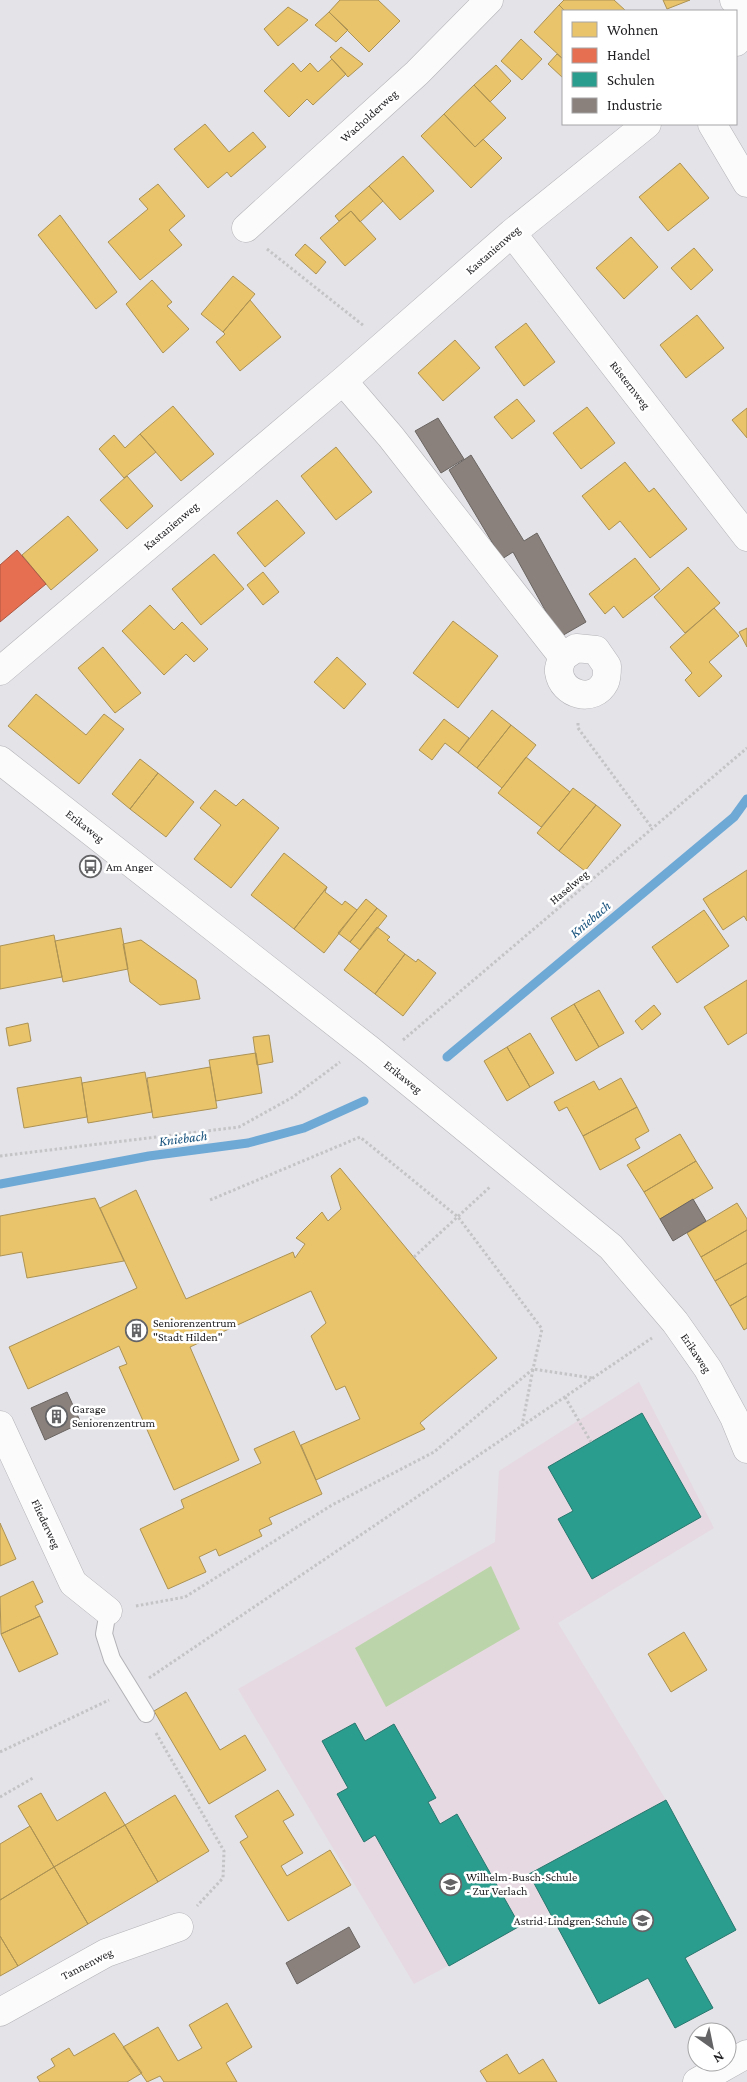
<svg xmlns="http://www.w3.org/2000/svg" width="747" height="2082" font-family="'Crimson Pro',serif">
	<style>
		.education { fill: #e7d9e1 }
		.green { fill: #bbd4aa }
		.homes { fill: #e9c46a; stroke: #ac9254 }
		.shops { fill: #e76f51; stroke: #ab5743 }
		.schools { fill: #2a9d8f; stroke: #27776e }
		.industry { fill: #8a817c; stroke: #6a6461 }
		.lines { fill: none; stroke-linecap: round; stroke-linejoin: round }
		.stream { stroke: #6ea8d5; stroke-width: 9 }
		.service-casing { stroke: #b3b3b7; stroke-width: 18 }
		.minor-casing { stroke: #b3b3b7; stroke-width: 29 }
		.path { stroke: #c4c4c6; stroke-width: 3; stroke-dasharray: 2.5 2.5; stroke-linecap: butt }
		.service { stroke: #fbfbfc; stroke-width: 16 }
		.minor { stroke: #fbfbfc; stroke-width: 28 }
		.labels { text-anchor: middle; stroke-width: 5; stroke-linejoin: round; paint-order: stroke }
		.street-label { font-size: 12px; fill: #1f1f22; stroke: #fff }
		.poi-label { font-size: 12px; fill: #1f1f22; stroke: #fff; text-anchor: start }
		.water-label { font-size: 14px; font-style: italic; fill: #17527d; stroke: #fff }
	</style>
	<rect width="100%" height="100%" fill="#e3e3e8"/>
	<!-- education -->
	<path class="education" d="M639,1382L714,1528L558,1623L666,1800L736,1930L686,1958L713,2008L675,2028L648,1978L599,2004L549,1912L414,1984L238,1689L495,1542L499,1471Z"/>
	<!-- green -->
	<path class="green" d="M491,1566L520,1629L386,1707L355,1648Z"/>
	<!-- homes -->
	<path class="homes" d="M340,0H378L400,21L369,52L329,12Z
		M564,0H614L626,11H565L559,5Z
		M663,0H690L667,9Z
		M559,5L565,11H563V59L534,32Z
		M288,7L308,20L278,46L264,29Z
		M329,12L348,30L336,42L315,25Z
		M521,39L542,59L522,80L501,61Z
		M341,47L363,64L348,77L330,57Z
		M557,54L563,59V78L548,64Z
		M332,59L346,74L313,105L307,99L289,117L264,91L293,63L301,72L310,63L318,72Z
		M496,65L511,81L490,102L474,85Z
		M474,85L506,118L475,147L444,114Z
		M444,114L475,147L483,139L502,158L471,188L421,136Z
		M205,124L229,152L253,132L266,147L231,177L227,172L208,188L174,149Z
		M403,156L434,191L400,220L369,186Z
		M680,163L709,198L668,231L639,197Z
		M158,184L185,216L169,230L182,245L140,280L108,242L148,209L139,199Z
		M369,186L383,201L360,222L351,211L339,221L335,216Z
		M351,211L376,239L345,266L320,238Z
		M60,215L117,292L96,309L38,235Z
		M631,237L658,267L624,299L596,268Z
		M305,244L326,262L316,274L295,255Z
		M694,248L713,270L691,290L671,268Z
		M233,276L255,294L223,332L201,314Z
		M152,280L172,302L167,306L189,329L163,353L126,304Z
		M250,300L281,337L240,371L216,342L225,334L223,332Z
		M697,315L724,348L686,378L660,345Z
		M526,323L555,362L524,386L495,347Z
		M455,340L480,368L443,401L418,373Z
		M517,399L535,421L512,439L494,417Z
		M173,406L214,454L181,481L140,434Z
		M587,407L615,443L581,469L553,433Z
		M747,408V438L732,420Z
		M140,434L156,452L124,478L99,449L114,435L125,448Z
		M336,447L372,492L336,520L301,476Z
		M625,462L649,492L654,488L687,529L650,558L620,521L609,530L582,496Z
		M127,476L153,506L127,529L100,500Z
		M277,500L305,533L265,567L237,533Z
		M68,516L98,550L51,590L22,555Z
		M214,554L244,589L201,625L172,589Z
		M635,558L660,589L623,618L614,606L605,614L589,594Z
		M688,567L720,603L685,633L654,597Z
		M263,572L279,592L263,605L247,585Z
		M150,605L174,630L182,622L208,649L194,662L186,654L164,675L122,631Z
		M714,608L739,636L709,662L722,676L699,697L685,680L692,673L670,647Z
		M453,621L498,656L458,708L413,673Z
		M747,628V647L739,632Z
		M103,647L141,693L115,713L78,668Z
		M337,657L366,684L344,709L314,682Z
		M36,694L86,735L104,714L124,729L79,784L8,726Z
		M492,710L511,725L477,768L458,753Z
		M444,719L469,738L458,753L445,743L432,760L419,750Z
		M511,725L536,745L502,788L477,768Z
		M526,757L570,792L541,827L498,793Z
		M140,759L158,773L130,809L112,794Z
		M158,773L194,802L166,837L130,809Z
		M573,788L596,805L559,851L537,833Z
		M215,790L236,806L243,799L279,828L231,888L194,859L221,825L200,808Z
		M596,805L621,825L585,871L559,851Z
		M284,853L327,887L294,929L251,895Z
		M747,870V921L744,916L723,930L703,899Z
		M327,887L325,892L342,905L345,901L357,910L324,953L294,929Z
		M366,899L377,908L350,942L338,933Z
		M377,908L387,916L360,950L350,942Z
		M704,910L729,946L677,983L652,947Z
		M377,927L390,937L387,940L405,954L375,994L344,970Z
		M121,928L128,969L63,982L55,941Z
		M54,935L62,977L0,989V946Z
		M141,940L196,980L200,999L160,1005L130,982L123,944Z
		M405,954L416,962L418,959L436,973L403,1016L375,994Z
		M747,980V1033L728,1045L704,1007Z
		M599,990L624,1033L599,1047L574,1004Z
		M574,1004L599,1047L576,1061L551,1018Z
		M654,1005L661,1014L642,1030L635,1021Z
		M28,1023L31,1041L9,1046L6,1028Z
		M530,1033L554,1073L530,1087L507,1047Z
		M269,1035L273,1062L257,1065L253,1037Z
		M507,1047L530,1087L507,1101L484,1061Z
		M256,1053L262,1093L216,1101L209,1060Z
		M210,1067L217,1108L153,1118L147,1078Z
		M145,1072L152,1112L88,1123L82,1083Z
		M81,1077L87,1117L24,1128L17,1088Z
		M621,1078L637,1107L583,1136L567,1107L559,1111L554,1102L594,1081L599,1090Z
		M637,1107L649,1131L635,1139L640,1148L600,1170L583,1136Z
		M680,1134L696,1161L644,1192L627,1165Z
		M696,1161L713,1188L660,1219L644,1192Z
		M340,1168L497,1358L420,1423L425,1429L316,1480L301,1445L360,1419L345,1386L336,1390L311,1336L326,1323L311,1291L190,1347L239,1460L174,1490L119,1367L127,1364L119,1346L28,1389L9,1347L137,1288L100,1208L136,1190L186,1299L293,1252L295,1258L305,1244L296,1238L322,1212L328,1221L341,1209L331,1176Z
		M95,1198L124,1261L27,1278L22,1252L0,1256V1216Z
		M737,1203L747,1219V1230L701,1257L687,1233Z
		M747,1230V1263L715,1281L701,1257Z
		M747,1263V1296L730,1306L715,1281Z
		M747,1296V1328L744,1330L730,1306Z
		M294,1431L322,1494L269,1518L272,1524L259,1530L262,1536L219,1556L216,1549L199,1557L206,1572L168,1589L140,1529L184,1508L181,1500L261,1463L254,1449Z
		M0,1523L16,1559L0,1566Z
		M33,1581L43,1602L35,1606L40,1616L1,1634L0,1597Z
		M40,1616L58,1654L19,1672L1,1634Z
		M684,1632L707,1670L671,1692L648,1654Z
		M186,1692L220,1750L245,1735L266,1770L209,1804L154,1711Z
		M278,1790L294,1815L283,1821L303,1853L281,1866L287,1876L330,1850L351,1885L288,1921L240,1842L248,1837L235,1816Z
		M105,1792L125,1825L54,1867L18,1806L41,1793L57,1821Z
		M175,1795L209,1851L158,1882L125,1825Z
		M125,1825L158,1882L88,1924L54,1867Z
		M30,1826L54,1867L0,1900V1844Z
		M54,1867L88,1924L18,1966L0,1936V1900Z
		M0,1936L18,1966L0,1976Z
		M227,2003L252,2047L226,2063L237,2082H164L160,2076L147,2082L123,2047L158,2027L178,2061L202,2048L189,2025Z
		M114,2033L142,2073L127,2082H40L37,2077L55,2066L51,2059L69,2048L74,2056Z
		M507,2054L519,2074L543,2059L557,2082H487L480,2071Z"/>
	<!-- shops -->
	<path class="shops" d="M17,550L46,584L0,622V565Z"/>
	<!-- schools -->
	<path class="schools" d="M642,1413L701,1517L592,1579L558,1519L573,1511L548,1467Z
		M355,1723L365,1741L394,1724L436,1798L428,1802L440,1824L457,1814L520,1926L449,1966L375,1835L364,1842L337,1794L348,1788L322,1741Z
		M666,1800L736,1930L685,1958L713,2008L675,2028L648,1978L599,2004L529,1874Z"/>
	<!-- industry -->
	<path class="industry" d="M438,418L464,459L441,473L415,431Z
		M471,455L524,541L537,533L586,622L560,637L513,552L502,559L449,470Z
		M693,1199L706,1221L673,1241L660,1219Z
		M67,1392L81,1423L45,1440L31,1408Z
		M349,1927L360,1947L297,1984L286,1963Z"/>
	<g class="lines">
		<!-- stream -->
		<path class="stream" d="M447,1057L734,817L747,799
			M0,1184L149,1156L248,1143L304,1128L364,1101"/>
		<defs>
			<path id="service" d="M108,1611L104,1634L112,1659L146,1714"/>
			<path id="minor" d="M734,0L747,12
				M736,42L747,31
				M712,124L747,183
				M246,228L417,73L489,0
				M512,233L747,537
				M343,381L391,437L563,657C561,662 558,668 559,672C562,695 594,704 605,682C607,678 607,670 607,666L596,650L576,648L563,657
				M0,671L343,381L512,233L647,124
				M0,760L370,1050L611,1247L675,1322L708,1369L734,1417L747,1449
				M0,1425L73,1583L108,1611
				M0,2012L106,1953L179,1927
				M697,2082L747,2054"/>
		</defs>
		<!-- service casing -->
		<use href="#service" class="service-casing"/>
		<!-- minor casing -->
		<use href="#minor" class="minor-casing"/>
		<!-- path -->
		<path class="path" d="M267,249L364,326
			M578,723V728L652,828
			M403,1040L747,748
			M0,1156L239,1127L293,1097L340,1062
			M414,1257L491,1186
			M565,1397L591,1442
			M522,1426L533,1369L592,1378
			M136,1606L185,1597L332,1505L434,1452L533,1369L542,1329L458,1217L360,1137L210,1200
			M149,1678L652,1338
			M156,1733L224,1851L223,1878L197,1906
			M0,1752L109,1700
			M0,1797L33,1778"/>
		<!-- service -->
		<use href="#service" class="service"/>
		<!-- minor -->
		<use href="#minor" class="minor"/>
	</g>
	<!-- icons -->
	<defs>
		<symbol id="bus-ring" viewBox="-11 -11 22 22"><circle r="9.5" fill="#fff" stroke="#646467" stroke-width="1.5"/><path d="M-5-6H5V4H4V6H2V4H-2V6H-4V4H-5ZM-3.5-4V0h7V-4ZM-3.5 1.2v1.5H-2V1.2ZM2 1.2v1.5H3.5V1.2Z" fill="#646467"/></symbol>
		<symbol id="building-ring" viewBox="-11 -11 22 22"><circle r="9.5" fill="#fff" stroke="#646467" stroke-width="1.5"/><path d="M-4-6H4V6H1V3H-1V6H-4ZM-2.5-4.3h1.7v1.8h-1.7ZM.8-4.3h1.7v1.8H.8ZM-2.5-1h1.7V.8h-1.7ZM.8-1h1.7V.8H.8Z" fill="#646467"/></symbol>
		<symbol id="school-ring" viewBox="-11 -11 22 22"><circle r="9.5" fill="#fff" stroke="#646467" stroke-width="1.5"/><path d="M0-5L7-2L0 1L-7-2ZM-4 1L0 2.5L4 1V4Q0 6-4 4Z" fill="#646467"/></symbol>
	</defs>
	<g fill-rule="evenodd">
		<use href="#bus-ring" x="78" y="854" width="25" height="25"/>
		<use href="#building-ring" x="124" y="1318" width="25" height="25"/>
		<use href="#building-ring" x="44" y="1404" width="25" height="25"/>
		<use href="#school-ring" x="438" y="1872" width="25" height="25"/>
		<use href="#school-ring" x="630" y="1908" width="25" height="25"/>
	</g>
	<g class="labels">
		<!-- street labels -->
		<g class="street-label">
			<text transform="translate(369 116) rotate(-42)" y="4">Wacholderweg</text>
			<text transform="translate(493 250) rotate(-41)" y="4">Kastanienweg</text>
			<text transform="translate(630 385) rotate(52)" y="4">Rüsternweg</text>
			<text transform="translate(171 526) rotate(-40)" y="4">Kastanienweg</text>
			<text transform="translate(85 826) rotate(38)" y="4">Erikaweg</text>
			<text transform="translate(569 887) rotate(-40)" y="4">Haselweg</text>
			<text transform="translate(403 1077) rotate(39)" y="4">Erikaweg</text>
			<text transform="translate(696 1353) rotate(56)" y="4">Erikaweg</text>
			<text transform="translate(46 1524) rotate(65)" y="4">Fliederweg</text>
			<text transform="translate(87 1964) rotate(-27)" y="4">Tannenweg</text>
		</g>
		<!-- poi labels -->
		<g class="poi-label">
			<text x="106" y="871">Am Anger</text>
			<text x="153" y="1327">Seniorenzentrum<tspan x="153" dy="14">"Stadt Hilden"</tspan></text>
			<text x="72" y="1413">Garage<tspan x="72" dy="14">Seniorenzentrum</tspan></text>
			<text x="466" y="1881">Wilhelm-Busch-Schule<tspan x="466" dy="14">- Zur Verlach</tspan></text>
			<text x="627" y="1925" text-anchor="end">Astrid-Lindgren-Schule</text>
		</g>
		<!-- water labels -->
		<g class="water-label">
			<text transform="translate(590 919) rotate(-40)" y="5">Kniebach</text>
			<text transform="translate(183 1138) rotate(-7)" y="5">Kniebach</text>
		</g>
	</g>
	<!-- legend -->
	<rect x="562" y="10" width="175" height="115" fill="#ffffff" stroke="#a5a5a7"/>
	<rect x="572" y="22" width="25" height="15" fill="#e9c46a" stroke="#a5a5a7"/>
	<text x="607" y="35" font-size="15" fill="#1f1f22">Wohnen</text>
	<rect x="572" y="48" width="25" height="15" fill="#e76f51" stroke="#a5a5a7"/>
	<text x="607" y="60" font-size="15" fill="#1f1f22">Handel</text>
	<rect x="572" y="72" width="25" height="15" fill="#2a9d8f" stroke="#a5a5a7"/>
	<text x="607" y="85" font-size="15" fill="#1f1f22">Schulen</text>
	<rect x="572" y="98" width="25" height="15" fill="#8a817c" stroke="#a5a5a7"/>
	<text x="607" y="110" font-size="15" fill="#1f1f22">Industrie</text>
	<!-- north arrow -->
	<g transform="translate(712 2047) rotate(147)"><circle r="24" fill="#ffffff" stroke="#a5a5a7"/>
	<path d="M0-4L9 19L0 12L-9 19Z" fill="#646467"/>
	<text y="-8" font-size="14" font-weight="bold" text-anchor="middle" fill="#1f1f22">N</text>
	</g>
</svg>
